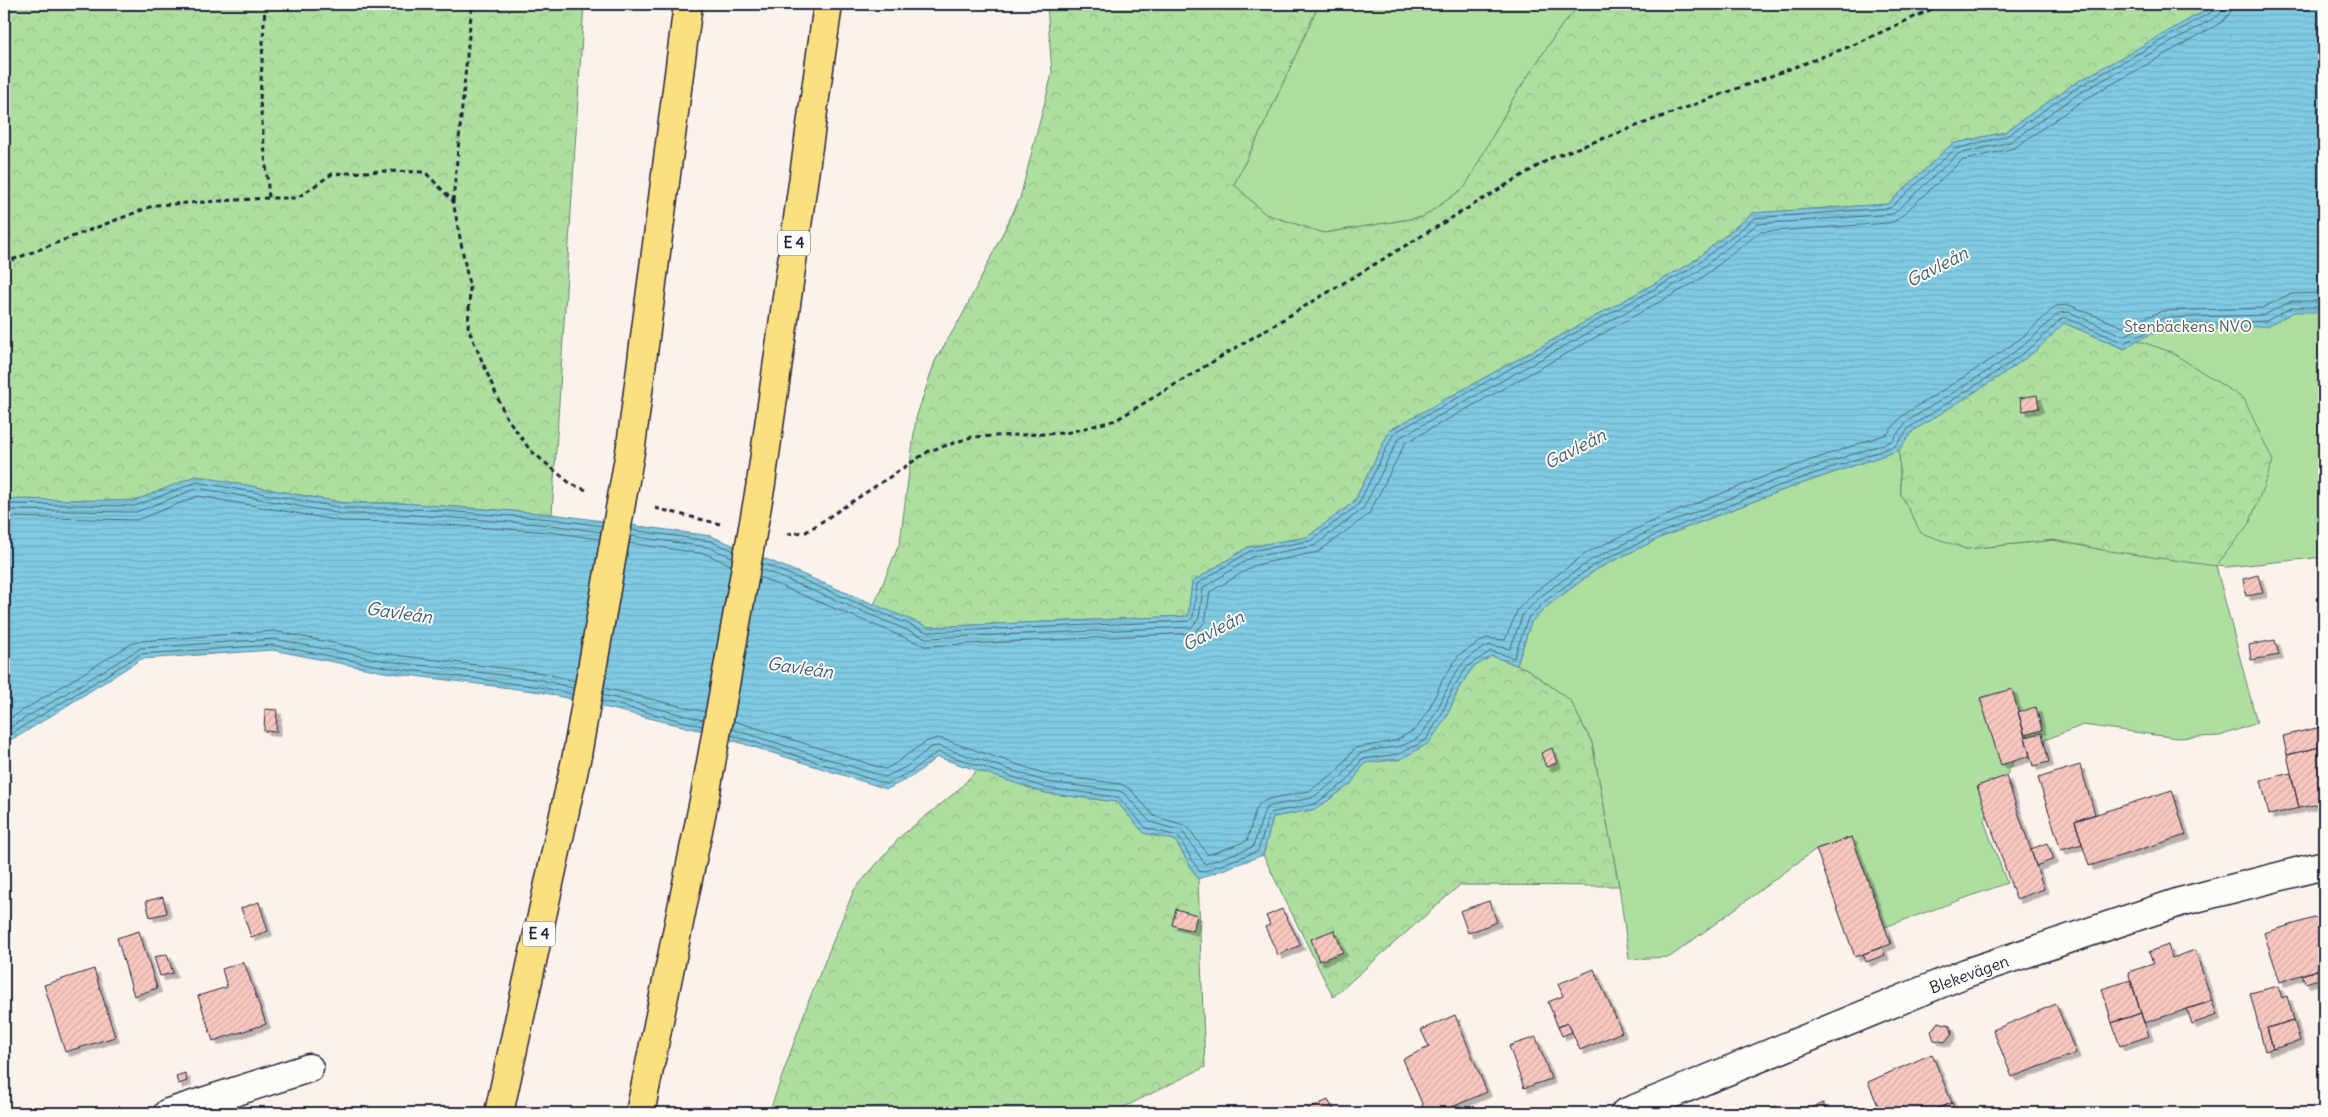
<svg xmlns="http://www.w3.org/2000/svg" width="2328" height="1117" font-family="Delius,sans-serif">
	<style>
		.green { fill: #addfa0; stroke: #68806e }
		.forest { fill: url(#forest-crowns); stroke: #68806e }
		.water { fill: url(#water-rules); stroke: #5b879f }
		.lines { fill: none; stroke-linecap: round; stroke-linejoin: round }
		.shore { stroke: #48667e; stroke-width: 1 }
		.building { fill: url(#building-hatch); stroke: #22223b; filter: url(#shadow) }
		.minor-casing { stroke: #22223b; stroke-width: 31 }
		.highway-casing { stroke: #22223b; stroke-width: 31 }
		.path { stroke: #22223b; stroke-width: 3; stroke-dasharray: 5 4; stroke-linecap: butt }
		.minor { stroke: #fdfcf7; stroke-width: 28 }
		.highway { stroke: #fce080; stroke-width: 28 }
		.highway-bridge-casing { stroke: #22223b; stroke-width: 31; stroke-linecap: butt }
		.highway-bridge { stroke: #fce080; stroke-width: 28 }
		.labels { text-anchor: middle; stroke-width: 4; stroke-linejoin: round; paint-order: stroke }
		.shield { fill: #fdfcf7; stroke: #646373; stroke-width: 1 }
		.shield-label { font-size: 15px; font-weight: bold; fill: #22223b }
		.park-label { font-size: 16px; fill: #4c5b59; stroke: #fdfcf7 }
		.street-label { font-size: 16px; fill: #22223b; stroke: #fdfcf7 }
		.water-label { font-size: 18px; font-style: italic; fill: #435d75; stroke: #fdfcf7 }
	</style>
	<defs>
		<pattern id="forest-crowns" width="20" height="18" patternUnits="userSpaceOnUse" patternTransform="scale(1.25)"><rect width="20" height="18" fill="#addfa0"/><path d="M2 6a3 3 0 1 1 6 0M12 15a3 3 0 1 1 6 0" fill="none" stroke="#95bf8b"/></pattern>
		<pattern id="water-rules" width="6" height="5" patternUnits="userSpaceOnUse" patternTransform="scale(1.25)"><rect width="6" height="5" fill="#81cbe2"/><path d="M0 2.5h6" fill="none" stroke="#6faec3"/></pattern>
		<pattern id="building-hatch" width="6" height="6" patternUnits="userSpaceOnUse" patternTransform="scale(1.25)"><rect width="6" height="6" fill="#f8c8c0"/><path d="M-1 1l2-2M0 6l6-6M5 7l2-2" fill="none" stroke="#d4aca6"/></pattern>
		<filter id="shadow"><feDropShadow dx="4.5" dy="4.5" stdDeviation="0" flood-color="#0004"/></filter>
	</defs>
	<rect width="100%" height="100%" fill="#fcf2ec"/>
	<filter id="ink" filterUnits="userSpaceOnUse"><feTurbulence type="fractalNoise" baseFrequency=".02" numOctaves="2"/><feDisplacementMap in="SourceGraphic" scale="10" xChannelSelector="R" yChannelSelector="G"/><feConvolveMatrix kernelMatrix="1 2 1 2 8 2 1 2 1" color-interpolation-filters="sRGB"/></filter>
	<g filter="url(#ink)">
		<!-- green -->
		<path class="green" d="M1319,4H1581L1562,25L1514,97L1466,187L1423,217L1324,233L1265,214L1234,184L1262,129Z
			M2324,134V557L2227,567L2216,566L2257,723L2220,736L2177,738L2083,725L2047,739L2016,756L1984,821L2007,883L1885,927L1851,837L1816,849L1670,957L1629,959L1619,886L1592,743L1570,700L1527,669L1517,665L1531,622L1549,605L1597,569L1662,537L1775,493L1899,450L1901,495L1966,549L2054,540L2103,550L2023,238Z"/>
		<!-- forest -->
		<path class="forest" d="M4,4H584L552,514L401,503H344L196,476L134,501L4,499Z
			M1047,4H1319L1262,129L1234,184L1265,214L1324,233L1423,217L1465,187L1514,97L1562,25L1581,4H2217L2072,85L2005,132L1952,144L1888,204L1753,213L1690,264L1390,430L1354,502L1307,537L1248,547L1192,582L1188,616L928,627L874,605L900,542L916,418L935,361L963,314L1020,198L1052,74Z
			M2064,323L2124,349L2137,340L2171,352L2244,399L2273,461L2250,522L2216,566L2103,550L2054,540L1966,549L1921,533L1901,495L1899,450L1913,431L2003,374L2038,349Z
			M1492,656L1527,669L1570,700L1592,743L1619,886L1460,885L1333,997L1263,855L1273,817L1316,809L1351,784L1364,763L1401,759L1446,718L1459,688L1472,668Z
			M977,770L1045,793L1117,802L1144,833L1175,840L1198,879L1205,1067L1112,1113H769L809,1000L854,890L901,836L956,792Z"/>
		<!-- water -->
		<path class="water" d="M2217,4H2324V312H2294L2268,326L2217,329H2165L2137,340L2125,349L2064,323L2038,349L2003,374L1913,431L1899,450L1775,493L1662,537L1597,569L1549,605L1531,622L1517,665L1492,656L1472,668L1459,688L1446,718L1429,743L1401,759L1365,763L1351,784L1316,809L1273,817L1263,855L1198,879L1175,840L1144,833L1117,802L1045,793L937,757L913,776L887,789L703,731L541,692L384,672L273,650L141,659L22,734L4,743V499L134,501L196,476L344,503H401L552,514L711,536L928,627L1188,616L1192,582L1248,547L1307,537L1354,502L1390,430L1690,264L1753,213L1888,204L1952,144L2005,132L2072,85Z"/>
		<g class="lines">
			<!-- shore -->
			<path class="shore" d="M4,504L135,506L197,482L343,508H401L552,519L602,526
				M4,510L136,512L198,488L342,514H401L551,525L601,532
				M4,517L137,520L198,496L341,521L401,522L550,532L599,539
				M632,530L710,541L734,551
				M630,536L708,547L732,557
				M629,543L706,554L731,565
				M762,563L927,632L1189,621L1193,617L1197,584L1250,551L1310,541L1358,505L1394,433L1692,268L1755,218L1890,208L1955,149L2007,136L2075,89L2215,10L2218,4
				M761,569L926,638L1192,627L1199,618L1203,588L1252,557L1314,546L1363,509L1399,438L1696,273L1757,224L1893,214L1958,154L2010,142L2078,94L2218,16L2223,10L2224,4
				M759,577L925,646L1194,633L1205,622L1210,592L1255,565L1318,552L1369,514L1405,443L1699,280L1760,232L1889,223L1897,220L1961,161L2014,148L2082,101L2222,22L2230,13L2232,4
				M604,688L705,712
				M603,695L703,720
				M602,701L702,726
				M734,721L885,769C902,762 922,739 939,738L1049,775L1121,784L1130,789L1154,816L1187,826L1208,855L1247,841L1255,812L1260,803L1269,799L1309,791L1337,771L1355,748L1395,741L1416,729L1429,709L1443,679L1459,655L1486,638L1505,640L1518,609L1536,591L1588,552L1655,520L1768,475L1887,434L1902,416L1992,359L2025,335L2056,306L2069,305L2123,327L2162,311L2262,308L2290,294L2324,293
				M4,722L131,644L140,641L274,631L387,654L543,673L575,681
				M732,729L885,777L906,767L931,747L938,746L1047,782L1119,791L1125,794L1150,822L1182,831L1205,864L1253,847L1265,809L1271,806L1312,798L1342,776L1359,754C1380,745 1400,753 1421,735C1424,732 1427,726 1430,722C1449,693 1452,659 1490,645L1510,649L1523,614L1541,596L1591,560L1658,527L1771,482L1892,441L1906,422L1997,365L2030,340L2059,313L2069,312L2123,336L2163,318L2264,315L2292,301H2324
				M4,731L141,648L274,639L386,661L542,680L573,688
				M731,735L886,784L910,772L938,752L1046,788L1118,797L1146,828L1178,836L1199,871L1202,872L1258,851L1270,813L1315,804L1347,781L1362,759L1399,754L1426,740L1441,715L1454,686L1468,666L1491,651L1514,658L1528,618L1545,601L1594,565L1660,533L1773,488L1895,446L1910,427L2000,370L2034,345L2062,318H2066L2124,343L2164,324H2217L2266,321L2293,307H2324
				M4,738L141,654L273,645L385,667L541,687L572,694"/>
		</g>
		<!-- building -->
		<path class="building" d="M2037,395L2039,408L2023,411L2020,398Z
			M2258,575L2263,593L2246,596L2243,579Z
			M2275,640L2279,655L2251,660L2249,645Z
			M2012,689L2030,756L2001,765L1980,698Z
			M2036,707L2042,730L2025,735L2018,712Z
			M265,709L277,710L276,732L264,731Z
			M2321,727L2324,746L2287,755L2283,736Z
			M2042,733L2049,762L2033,766L2025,737Z
			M2324,746V803L2299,808L2287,755Z
			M1552,748L1557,763L1546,767L1541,753Z
			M2080,765L2095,814L2075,821L2082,844L2061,850L2038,778Z
			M2291,773L2299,808L2269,815L2261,780Z
			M2006,776L2044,889L2016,899L1977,786Z
			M2172,790L2186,835L2089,866L2075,821Z
			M1852,837L1891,944L1855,957L1816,849Z
			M2047,843L2054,859L2036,866L2031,849Z
			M163,897L167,913L150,917L146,901Z
			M1489,901L1497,922L1468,933L1460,911Z
			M259,902L268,931L251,937L241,908Z
			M1176,909L1197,915L1193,931L1172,925Z
			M1282,909L1301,945L1278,955L1265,927L1270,925L1266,916Z
			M2324,915V967L2280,982L2264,933Z
			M1334,930L1343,952L1319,961L1311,939Z
			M139,931L157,988L134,996L117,938Z
			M2168,945L2172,958L2195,950L2212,1001L2144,1023L2128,972L2153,964L2149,952Z
			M1882,947L1885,955L1866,962L1863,954Z
			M167,954L173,973L160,976L154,957Z
			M244,962L266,1024L213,1041L198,996L227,987L222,969Z
			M94,969L115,1037L65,1052L44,985Z
			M1594,969L1622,1032L1580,1050L1568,1023L1558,1027L1548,1002L1563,996L1558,984Z
			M2317,970L2319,979L2305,983L2302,975Z
			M2131,980L2141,1013L2112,1023L2102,989Z
			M2278,986L2282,998L2287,996L2294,1020L2267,1028L2273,1049L2265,1051L2250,993Z
			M2212,1001L2217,1015L2192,1024L2187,1009Z
			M2056,1004L2076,1053L2012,1077L1993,1030Z
			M2141,1013L2149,1036L2120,1046L2112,1023Z
			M1455,1015L1487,1092L1438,1113H1426L1403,1059L1429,1047L1421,1030Z
			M2294,1020L2300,1041L2273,1049L2267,1028Z
			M1938,1022L1950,1025L1952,1033L1945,1042L1934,1040L1931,1031Z
			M1568,1023L1572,1032L1562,1036L1558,1027Z
			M1536,1037L1551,1079L1524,1088L1509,1046Z
			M1932,1054L1952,1103L1925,1113H1881L1868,1082Z
			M185,1073L187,1081L178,1084L176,1076Z
			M1328,1100L1335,1113H1305L1304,1111Z
			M1823,1103L1827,1113H1798Z
			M1952,1103L1956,1113H1926Z
			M1776,1106L1779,1113H1758Z"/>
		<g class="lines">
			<defs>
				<path id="minor" d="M168,1113L309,1068
					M1625,1113L1966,973L2180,902L2324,865"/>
				<path id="highway" d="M631,446L688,4
					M761,483L828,4
					M499,1113L577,755
					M640,1113L706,791"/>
			</defs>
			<!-- minor casing -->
			<use href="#minor" class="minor-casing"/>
			<!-- highway casing -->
			<use href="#highway" class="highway-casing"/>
			<!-- path -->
			<path class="path" d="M265,4L260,101L269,198H297L332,174L380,171L425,172L453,201L470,290L468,328L505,415L530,450L571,484L589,491
				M453,201L472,4
				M4,263L155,205L269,198
				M655,508L720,524
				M787,534L806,532L929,451L972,437L1066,433L1116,420L1551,158L1851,46L1943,4"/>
			<!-- minor -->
			<use href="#minor" class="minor"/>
			<!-- highway -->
			<use href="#highway" class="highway"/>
			<defs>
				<path id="highway-bridge" d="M577,755L631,446
					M706,791L761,483"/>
			</defs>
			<!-- highway-bridge casing -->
			<use href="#highway-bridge" class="highway-bridge-casing"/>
			<!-- highway-bridge -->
			<use href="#highway-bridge" class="highway-bridge"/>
		</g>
	</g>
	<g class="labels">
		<!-- shield labels -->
		<g class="shield">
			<rect x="778" y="230.5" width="32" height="25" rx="4"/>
			<rect x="523" y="921.5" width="32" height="25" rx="4"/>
		</g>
		<g class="shield-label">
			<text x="794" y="248">E 4</text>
			<text x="539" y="939">E 4</text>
		</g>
		<!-- park labels -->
		<g class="park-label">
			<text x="2188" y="332">Stenbäckens NVO</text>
		</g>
		<!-- street labels -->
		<g class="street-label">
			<text transform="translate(1969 974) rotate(-20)" y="6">Blekevägen</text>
		</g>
		<!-- water labels -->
		<g class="water-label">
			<text transform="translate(1937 267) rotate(-27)" y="6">Gavleån</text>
			<text transform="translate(1575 449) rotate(-27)" y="6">Gavleån</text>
			<text transform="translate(399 613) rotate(8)" y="6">Gavleån</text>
			<text transform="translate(1213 631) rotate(-27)" y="6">Gavleån</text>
			<text transform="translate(800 668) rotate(8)" y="6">Gavleån</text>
		</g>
	</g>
	<!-- margin -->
	<rect width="2328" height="1117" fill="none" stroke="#fdfcf7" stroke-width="20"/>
	<rect x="10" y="10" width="2308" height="1097" fill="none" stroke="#22223b" stroke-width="2" filter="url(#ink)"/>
</svg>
